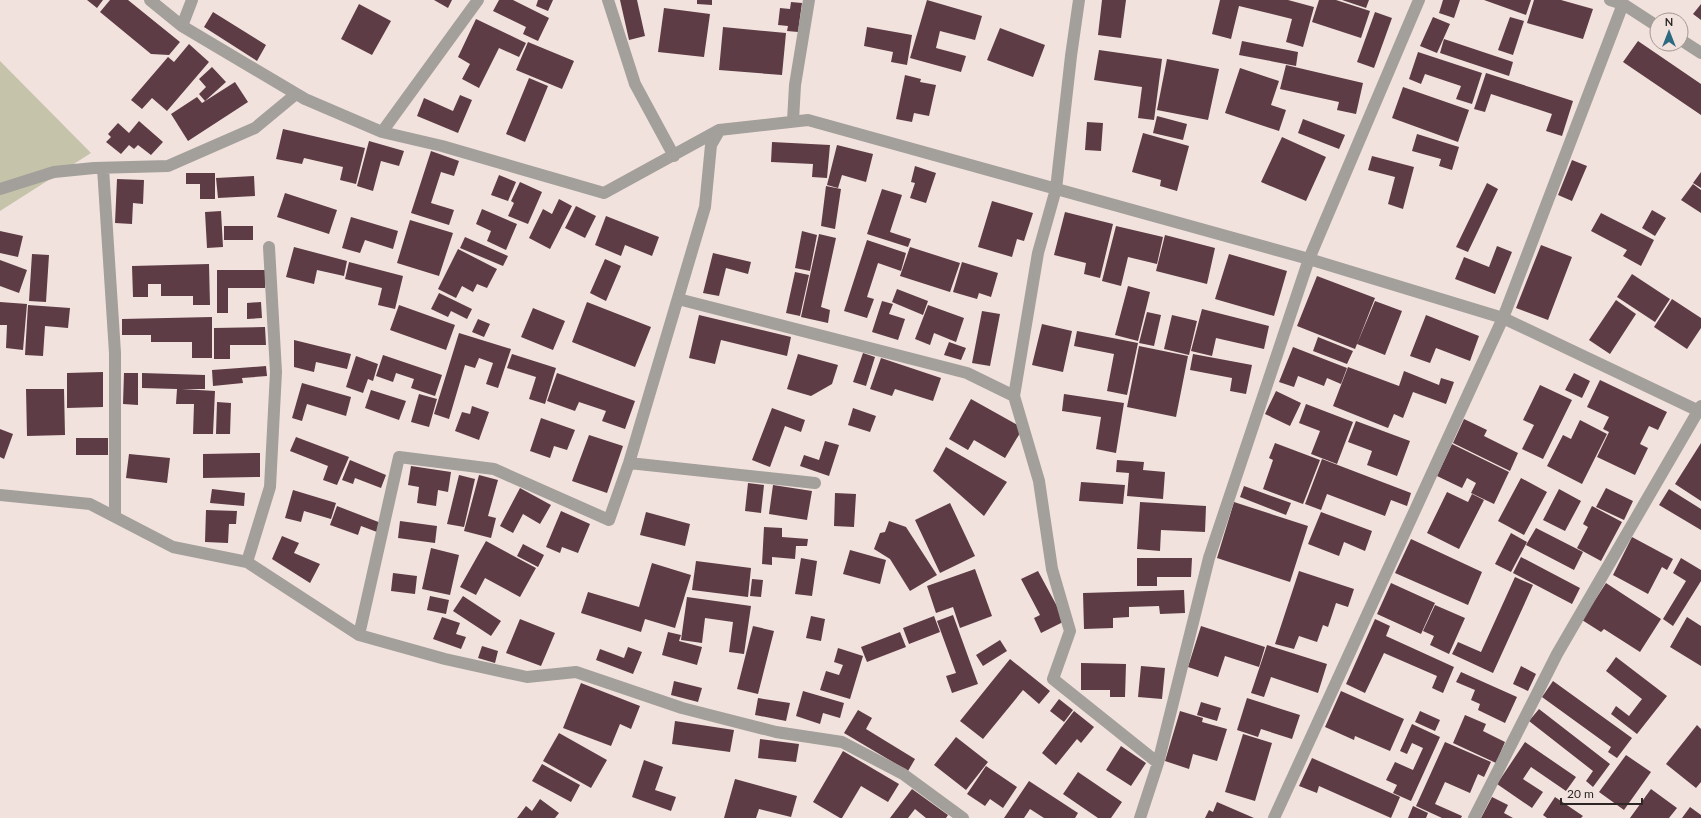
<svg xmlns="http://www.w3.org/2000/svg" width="1701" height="818" font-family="Lato,sans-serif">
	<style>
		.green { fill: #c5c3aa }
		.building { fill: #5d3c45 }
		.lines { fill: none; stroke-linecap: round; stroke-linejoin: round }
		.minor { stroke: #a39f9a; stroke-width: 12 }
	</style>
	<rect width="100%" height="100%" fill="#f2e2dd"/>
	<!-- green -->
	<path class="green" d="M0,61L91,153L0,211Z"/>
	<!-- building -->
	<path class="building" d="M87,0H103L97,8Z
		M110,0H128L180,42L169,55L151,54L100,12Z
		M434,0H452L448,8Z
		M499,0H513L549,18L538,41L523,34L526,27L493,11Z
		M538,0H553L548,11L536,6Z
		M620,0H637L645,36L629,40Z
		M697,0H712V5L697,4Z
		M927,0L982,16L975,40L940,31L936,48L966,56L961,72L910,58Z
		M1102,0H1126L1121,38L1098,35Z
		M1220,0H1288L1314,7L1303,47L1286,42L1292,19L1239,6L1231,39L1212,34Z
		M1319,0H1336L1370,11L1361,38L1312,22Z
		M1342,0H1369L1366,8Z
		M1443,0H1460L1454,18L1439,13Z
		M1484,0H1531L1526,15Z
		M1534,0H1561L1593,9L1583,39L1527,23Z
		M791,2L802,3L798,32L787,31L788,26L778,25L780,8L790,9Z
		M359,4L391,21L372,55L341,39Z
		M1701,4V20L1693,14Z
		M664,8L710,14L704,57L658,52Z
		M213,12L266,45L257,61L204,27Z
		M1375,12L1392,18L1374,68L1357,62Z
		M1433,17L1450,24L1437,53L1420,46Z
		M1510,17L1524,21L1513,55L1498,50Z
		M476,19L526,43L519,57L499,48L479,88L462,79L470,64L458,57Z
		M723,27L786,33L782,75L719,70Z
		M867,27L912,35L907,65L891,62L893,52L864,46Z
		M1000,28L1045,45L1033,77L987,60Z
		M1444,39L1513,62L1509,76L1440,53Z
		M1242,41L1298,52L1296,66L1239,55Z
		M1638,41L1701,84V115L1623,62Z
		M528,42L574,61L562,89L516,70Z
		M189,44L209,62L167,111L152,98L142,109L131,100L168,57L174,62Z
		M1099,50L1162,59L1154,120L1138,118L1142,87L1094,80Z
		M1418,52L1482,73L1472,104L1456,99L1461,86L1425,74L1421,84L1409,79Z
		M1167,59L1219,69L1208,120L1157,110Z
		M1286,65L1363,83L1356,114L1337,110L1339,102L1280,89Z
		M212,67L226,82L205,101L199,94L206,87L199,79Z
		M1240,68L1279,81L1271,105L1286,110L1279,131L1225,113Z
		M1486,73L1573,101L1562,136L1546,131L1552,114L1491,94L1485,112L1474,109Z
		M905,75L921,79L920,82L936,85L929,116L914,113L912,122L896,119Z
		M529,78L548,86L525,142L506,134Z
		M235,82L248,102L188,141L171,114L197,97L202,103Z
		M1403,87L1469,110L1458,142L1392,118Z
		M460,95L472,100L458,133L417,116L424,98L453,111Z
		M1157,116L1187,124L1183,140L1153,133Z
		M1303,119L1345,135L1339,149L1298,133Z
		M139,121L163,142L151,155L138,145L134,149L129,145L121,154L106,142L111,137L108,134L118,123L129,133Z
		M1087,122L1103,123L1101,151L1085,150Z
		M283,129L365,148L356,184L340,180L343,167L304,158L302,164L276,159Z
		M1143,133L1189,146L1177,191L1160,186L1161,180L1132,172Z
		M1417,134L1459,147L1452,170L1439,166L1441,159L1412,151Z
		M1282,137L1326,157L1306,201L1261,182Z
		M369,141L404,151L399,166L381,161L373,191L357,186Z
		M772,142L830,145L827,178L812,177L813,164L771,162Z
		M837,145L873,154L866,182L842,175L838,188L827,185Z
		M431,151L459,161L454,176L441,172L431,203L454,210L449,225L411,213Z
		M1372,156L1414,167L1403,209L1388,204L1395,177L1368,170Z
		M1572,160L1587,166L1572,201L1558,195Z
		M915,166L936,173L926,203L910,198L915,183L911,182Z
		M1701,172V188L1693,183Z
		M186,173H215V199H200V184H186Z
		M499,175L516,182L508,201L491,195Z
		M254,176L255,196L218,198L216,178Z
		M117,179L144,180L143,204L133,203L132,224L115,223Z
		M520,182L542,192L528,224L508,216L514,203L511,201Z
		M1487,183L1498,189L1468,252L1456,247Z
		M1693,184L1701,190V213L1681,200Z
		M826,186L841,189L835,229L821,226Z
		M882,189L902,195L890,232L911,239L908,247L867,234Z
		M285,193L337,210L329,234L277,217Z
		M559,199L572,206L550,249L529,238L543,209L552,214Z
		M992,201L1033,213L1024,241L1017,239L1012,257L978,247Z
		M576,206L596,216L585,238L565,228Z
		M482,209L517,224L506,250L487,241L491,231L476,224Z
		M1652,210L1666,218L1655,236L1642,228Z
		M221,211L223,247L207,248L205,212Z
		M1065,212L1113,224L1100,278L1084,274L1086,263L1054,255Z
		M1601,213L1654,240L1641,266L1623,256L1627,250L1591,231Z
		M606,216L659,237L652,256L625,245L621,256L595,245Z
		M351,217L398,231L393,249L365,240L360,253L342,248Z
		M410,220L453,233L439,276L397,263Z
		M224,226H253V240H224Z
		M1116,226L1163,237L1157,264L1128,257L1121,286L1102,281Z
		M0,231L23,236L18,257L0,253Z
		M802,231L817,235L810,271L795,268Z
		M819,234L836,238L821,307L830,310L828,323L801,317Z
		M1165,235L1215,248L1207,284L1156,271Z
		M465,237L508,256L503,266L460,248Z
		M867,240L906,253L901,271L878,263L867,297L874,299L867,318L844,311Z
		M1541,245L1572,257L1548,320L1516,308Z
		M1497,246L1512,252L1495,294L1455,279L1464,257L1489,267Z
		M294,247L347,261L344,276L317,270L314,284L286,277Z
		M910,247L960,263L950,292L900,276Z
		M458,249L497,269L487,288L477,284L473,292L462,286L456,298L438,289Z
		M713,253L751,262L748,274L726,268L719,296L703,293Z
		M32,254L49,255L46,302L29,301Z
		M1229,254L1287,271L1274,316L1215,299Z
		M605,259L621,266L606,301L590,293Z
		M0,260L27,270L19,293L0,286Z
		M349,262L403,276L395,309L378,305L382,288L345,279Z
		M962,262L998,273L991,297L979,293L977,299L953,292Z
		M209,264L210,305H193V296H161V284H148V297H133L132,266Z
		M217,270H265V288H228V313H217Z
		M795,272L809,275L800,316L786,313Z
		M1632,274L1670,299L1655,322L1617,297Z
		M1317,276L1375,298L1355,349L1297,326Z
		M1128,286L1150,292L1138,341L1115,335Z
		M897,289L928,301L923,315L892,302Z
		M439,293L472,309L467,319L451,311L448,317L431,309Z
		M1672,299L1701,318V328L1687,349L1654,327Z
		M1616,300L1636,314L1610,354L1589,340Z
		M882,301L893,304L889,314L905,319L898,340L872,332Z
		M1375,301L1402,311L1385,355L1357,344Z
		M0,302L27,304L23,350L6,348L7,325H0Z
		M261,302L262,318L247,319V303Z
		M587,302L651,327L635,367L572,342Z
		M28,305L70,308L68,328L45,326L43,356L25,355Z
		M399,305L455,325L446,350L390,330Z
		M928,305L964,318L956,342L934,333L930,345L915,339Z
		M533,308L565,321L553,350L521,337Z
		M1202,309L1269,326L1264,349L1216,338L1212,356L1191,351Z
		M982,311L1000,314L990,366L972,363Z
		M1147,312L1161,315L1154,346L1139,343Z
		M699,315L791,337L787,356L721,340L715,364L689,358Z
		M1172,315L1197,321L1189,355L1164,349Z
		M1426,315L1479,336L1470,361L1436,348L1430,363L1410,356Z
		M212,317V358H192V342H151V335H122V319Z
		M478,319L490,324L484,337L472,332Z
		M1042,324L1072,331L1063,372L1032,365Z
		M265,327L266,345H230V359H214V328Z
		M1077,331L1138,343L1127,395L1107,391L1114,354L1074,346Z
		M459,333L511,349L498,388L486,384L493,363L479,358L475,368L465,365L449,419L434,414Z
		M1318,337L1353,351L1347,364L1313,351Z
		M294,340L351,354L347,369L316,362L314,372L294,367Z
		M949,342L966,348L961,360L944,355Z
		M1139,346L1188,356L1176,417L1127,407Z
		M1293,347L1347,368L1341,384L1327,378L1324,386L1298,376L1294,387L1279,382Z
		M863,353L875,357L866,386L853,382Z
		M512,354L556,368L545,404L529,399L536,377L507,368Z
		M798,354L838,365L832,384L811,396L787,389Z
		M1193,354L1252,365L1246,394L1230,391L1232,378L1190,370Z
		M383,355L442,375L435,396L411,388L414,379L396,373L393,382L376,376Z
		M356,356L378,364L373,381L368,379L363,393L346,387Z
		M881,358L941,378L933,401L895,389L892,396L870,389Z
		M266,366L267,376L242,378L243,383L213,386L212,370Z
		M1348,367L1399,386L1404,371L1439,385L1441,378L1454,382L1446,404L1413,392L1403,418L1394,414L1388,428L1333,406Z
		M103,372V407L67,408V373Z
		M124,373H138V405L123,404Z
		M142,373L205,375V389H182L215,391L213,434H193L194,404H176L177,389L142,388Z
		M557,373L635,401L625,429L602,421L606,411L579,402L575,411L547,401Z
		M1574,373L1590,381L1582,398L1565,390Z
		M1600,380L1667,412L1658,430L1649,426L1640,444L1648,448L1635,475L1597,457L1609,432L1603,429L1609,417L1587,407Z
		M302,383L351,397L346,416L307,404L302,421L292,418Z
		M1540,385L1572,400L1543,459L1522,449L1534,425L1523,420Z
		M26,389H64L65,435L27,436Z
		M371,390L406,401L399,420L365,408Z
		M1276,391L1301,403L1290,426L1265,414Z
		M419,394L437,399L429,427L411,422Z
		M1064,394L1124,403L1116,453L1096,449L1101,417L1062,411Z
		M971,399L1023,428L1005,458L974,440L968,450L949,439Z
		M217,402L231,403L230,434H216Z
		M1306,404L1353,422L1337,464L1311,454L1320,431L1299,423Z
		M472,406L489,412L479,440L455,431L462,412L470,414Z
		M772,408L805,420L801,432L785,426L770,467L752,460Z
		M853,408L876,416L870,432L848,425Z
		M541,418L575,430L567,450L554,446L550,458L530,451Z
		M1464,419L1487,430L1484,436L1518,453L1510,471L1453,443Z
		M1580,420L1607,434L1582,484L1547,466L1563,435L1571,439Z
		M1356,421L1410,441L1397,476L1367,465L1372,451L1348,442Z
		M0,429L13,434L4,459L0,457Z
		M589,435L623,446L607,493L572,481Z
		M296,437L349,457L337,485L323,480L328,466L290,451Z
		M76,438H108V455H76Z
		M825,441L839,445L829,476L800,466L804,455L819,460Z
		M1275,443L1320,460L1303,504L1263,489L1273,460L1269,458Z
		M1701,443V501L1675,484Z
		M1452,444L1509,472L1494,504L1471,493L1476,483L1467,478L1462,488L1437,476Z
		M946,447L1007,482L984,516L933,471Z
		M260,453V477L203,478V454Z
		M129,454L170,458L167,483L126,478Z
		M1322,459L1411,493L1407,506L1391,500L1385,516L1327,494L1321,510L1305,504Z
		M350,460L386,475L381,488L355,478L353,484L342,480Z
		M1117,460L1144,462L1143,470L1165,472L1163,499L1127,496L1129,473L1116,472Z
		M411,466L451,472L448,492L438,490L436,506L417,503L419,487L408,485Z
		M459,475L475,479L464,527L447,524Z
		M479,475L498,480L488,516L496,518L491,538L464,531Z
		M1521,478L1547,492L1524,535L1498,521Z
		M1081,482L1125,485L1123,504L1079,501Z
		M748,483L764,485L761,513L745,511Z
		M773,485L812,491L807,520L769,514Z
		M1244,486L1291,503L1286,515L1240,497Z
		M520,488L551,505L540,524L523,514L513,533L500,526Z
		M1606,488L1633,501L1624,520L1596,507Z
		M212,489L245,493L244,506L210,503Z
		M1559,489L1581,501L1565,531L1543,520Z
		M1669,489L1701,509V530L1659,505Z
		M293,490L336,503L331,519L304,511L301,522L285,518Z
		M1447,492L1468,502L1472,494L1484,500L1459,549L1427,533Z
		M835,493L856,494L854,527L834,526Z
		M1140,502L1206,506L1205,532L1161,530L1160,551L1137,549Z
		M1234,502L1308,526L1290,582L1217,558Z
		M950,503L975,556L940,573L915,520Z
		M337,506L381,523L377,532L361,526L358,535L330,525Z
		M1592,506L1622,522L1601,561L1577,548L1588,527L1583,524Z
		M206,510L237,511L236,524H229L228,543L205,542Z
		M561,511L590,524L578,553L562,547L560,553L546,547Z
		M646,512L690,524L685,546L640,535Z
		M1321,512L1372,531L1365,551L1344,542L1339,556L1308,544Z
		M400,521L437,526L435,543L398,538Z
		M889,521L906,527L937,575L910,591L890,559L874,549L880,533L885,532Z
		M764,527L782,528V537L808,539L807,546H796L795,559L772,557V565L762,564Z
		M1536,528L1583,552L1574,570L1526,545Z
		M1511,533L1527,542L1511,572L1495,564Z
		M282,536L299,543L294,553L320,564L310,583L272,559Z
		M1632,537L1673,559L1667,570L1662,567L1648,594L1613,575Z
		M1411,539L1482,572L1468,605L1395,573Z
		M486,541L536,568L520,597L485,578L476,595L460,587Z
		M523,544L544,555L538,567L517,556Z
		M431,548L459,555L450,595L422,589Z
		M850,550L886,560L880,584L843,574Z
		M1521,557L1580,588L1572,604L1513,573Z
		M801,558L817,561L812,596L795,594Z
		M1137,558H1192L1191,577H1157V586H1137Z
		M1681,558L1701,570V581L1673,626L1663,619L1686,581L1673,573Z
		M696,561L751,568L748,597L692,590Z
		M652,563L691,575L675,628L645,619L641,632L581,613L588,592L639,607Z
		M975,569L992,616L960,628L953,607L936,613L927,586Z
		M1038,571L1065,621L1041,633L1034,618L1040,615L1021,579Z
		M1299,571L1354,589L1348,607L1336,603L1328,627L1323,625L1317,642L1299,636L1294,649L1275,644Z
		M393,573L417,576L415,594L391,591Z
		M1515,577L1533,585L1493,673L1452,654L1458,642L1481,652Z
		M752,579L763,580L761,597L750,596Z
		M1391,583L1435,603L1421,634L1377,614Z
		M1606,583L1661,619L1640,652L1604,629L1601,632L1582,620Z
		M1184,590L1185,613L1160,614L1159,606L1129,607V617L1113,618V628L1084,629L1083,593Z
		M430,596L449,600L446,614L427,610Z
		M463,596L501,621L491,636L453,611Z
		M687,597L751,606L744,654L729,652L733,622L705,618L702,643L681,640Z
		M1435,605L1465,618L1449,654L1430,645L1434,636L1423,631Z
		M953,615L978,684L952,693L946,676L956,673L937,621Z
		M811,616L825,619L821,641L806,638Z
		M934,616L940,632L909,644L903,628Z
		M442,617L460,623L456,634L466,637L461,649L433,639Z
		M1687,617L1701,626V666L1670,647Z
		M520,619L555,633L541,666L506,653Z
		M1375,619L1390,626L1386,636L1454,667L1443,693L1432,688L1437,676L1384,653L1365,693L1346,684Z
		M753,626L774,631L758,694L737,689Z
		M1201,626L1265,647L1259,667L1225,656L1218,677L1188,667Z
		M668,632L681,635L679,641L702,647L697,665L662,655Z
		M900,632L906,647L867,662L861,647Z
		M1000,640L1007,651L983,666L976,655Z
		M1267,645L1327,664L1318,693L1271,677L1264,697L1251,693Z
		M482,646L498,651L495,663L478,658Z
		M628,647L642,652L633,674L596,660L600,649L624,658Z
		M838,648L863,656L850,699L820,690L826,671L839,675L843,665L834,662Z
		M1616,657L1667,696L1637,734L1611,714L1616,706L1629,716L1642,699L1606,671Z
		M1010,659L1050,691L1039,704L1023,690L983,739L960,721Z
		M1081,663L1126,664L1125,697H1110V690H1081Z
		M1141,666L1165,668L1162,699L1138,697Z
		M1521,666L1536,674L1528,691L1513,684Z
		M1461,672L1517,697L1505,723L1478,710L1480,704L1471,700L1475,690L1456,682Z
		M674,681L702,688L698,702L671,695Z
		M1553,681L1632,738L1617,758L1608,752L1611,747L1542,697Z
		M581,683L640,706L631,729L620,724L611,746L563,728Z
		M803,691L844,703L840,718L823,713L820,724L796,716Z
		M1341,691L1404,719L1390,751L1355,736L1354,740L1325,727Z
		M758,698L790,703L786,721L755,715Z
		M1247,698L1300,715L1292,739L1261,729L1258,737L1237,730Z
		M1059,699L1073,710L1064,722L1050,711Z
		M1201,702L1221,708L1217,721L1197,715Z
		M1539,709L1610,764L1593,787L1586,781L1593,771L1529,721Z
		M858,710L872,718L866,729L915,759L908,771L844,733Z
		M1074,711L1094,727L1081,743L1077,739L1056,765L1042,753Z
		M1180,711L1203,718L1202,722L1227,729L1217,761L1193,754L1189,769L1165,761Z
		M1420,711L1440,720L1435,731L1415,722Z
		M1465,715L1486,724L1483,731L1505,742L1496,763L1453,743Z
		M675,721L734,730L730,752L672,744Z
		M1412,724L1440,737L1411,801L1393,793L1397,785L1386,780L1395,762L1413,770L1423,748L1412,743L1407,754L1400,751Z
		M1697,725L1701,729V782L1696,788L1666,764Z
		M559,733L607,760L591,788L543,761Z
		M1243,734L1272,743L1255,801L1225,792Z
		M956,737L988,762L966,790L934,765Z
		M760,739L799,744L796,762L758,758Z
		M1445,742L1491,762L1484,777L1478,774L1470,793L1445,782L1435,804L1462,816L1461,818H1442L1416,806Z
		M1525,742L1576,777L1566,791L1531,767L1523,779L1543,792L1532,808L1497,784Z
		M1121,746L1146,763L1131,786L1106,770Z
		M843,751L899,784L888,802L861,786L842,818H840L813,802Z
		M1626,755L1651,772L1624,810L1599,792Z
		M1312,758L1400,797L1391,818L1319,786L1317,793L1299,786Z
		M644,760L663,767L655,790L676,797L671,811L632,797Z
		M542,764L580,785L571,802L532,781Z
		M986,766L1017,787L1003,808L990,799L985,806L967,794Z
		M1078,772L1122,802L1111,818H1098L1063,794Z
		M735,779L797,796L791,817L759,809L756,818H724Z
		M1029,781L1078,813L1075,818H1044L1030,809L1024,818H1004Z
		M912,789L948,815L946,818H926L915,809L908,818H890Z
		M1651,789L1677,808L1669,818H1630Z
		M1492,797L1508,805L1504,813L1513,818H1481Z
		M1555,797L1583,816L1581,818H1547L1543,815Z
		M540,799L559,813L555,818H517L526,806L532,811Z
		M1217,802L1254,818H1205L1209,810L1213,812Z
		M1413,806L1428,813L1426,818H1408Z
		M1690,807L1701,815V818H1682Z"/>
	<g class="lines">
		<!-- minor -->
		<path class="minor" d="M150,0L182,26L305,99L382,132L442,146L604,193L719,130L808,120L1309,259L1503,318L1701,412
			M608,0L635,84L674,156
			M1610,0L1623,4L1657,26
			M182,26L192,0
			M1681,40L1701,53
			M793,121L795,85L809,0
			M382,132L478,0
			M103,168L115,353V517
			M0,189L54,172L94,168L168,166L255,128L296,94
			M678,299L967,373L1014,396L1039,481L1052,569L1070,631L1053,679L1158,763
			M1014,396L1038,253L1056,189L1071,56L1079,0
			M629,463L815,483
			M0,495L90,504L173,547L247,562L359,635L445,659L527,677L576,672L682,708L776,732L842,742L903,774L963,818
			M247,562L270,487L276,372L269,247
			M359,635L399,457L494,469L609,520L629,463L705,207L711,145L719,131
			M1140,818L1158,763L1209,558L1309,259L1419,0
			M1274,818L1503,318L1623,4
			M1474,818L1557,654L1701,406"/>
	</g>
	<!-- north arrow -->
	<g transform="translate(1669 32)"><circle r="19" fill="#f2e2dd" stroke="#a39793"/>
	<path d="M0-3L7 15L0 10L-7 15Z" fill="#2d6981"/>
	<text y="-6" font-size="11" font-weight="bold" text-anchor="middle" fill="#2c2624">N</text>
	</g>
	<!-- scale -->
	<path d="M1561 798v6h81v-6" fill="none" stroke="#2c2624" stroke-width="2"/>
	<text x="1567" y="798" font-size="12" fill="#2c2624" stroke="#f2e2dd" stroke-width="3" paint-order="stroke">20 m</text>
</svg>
